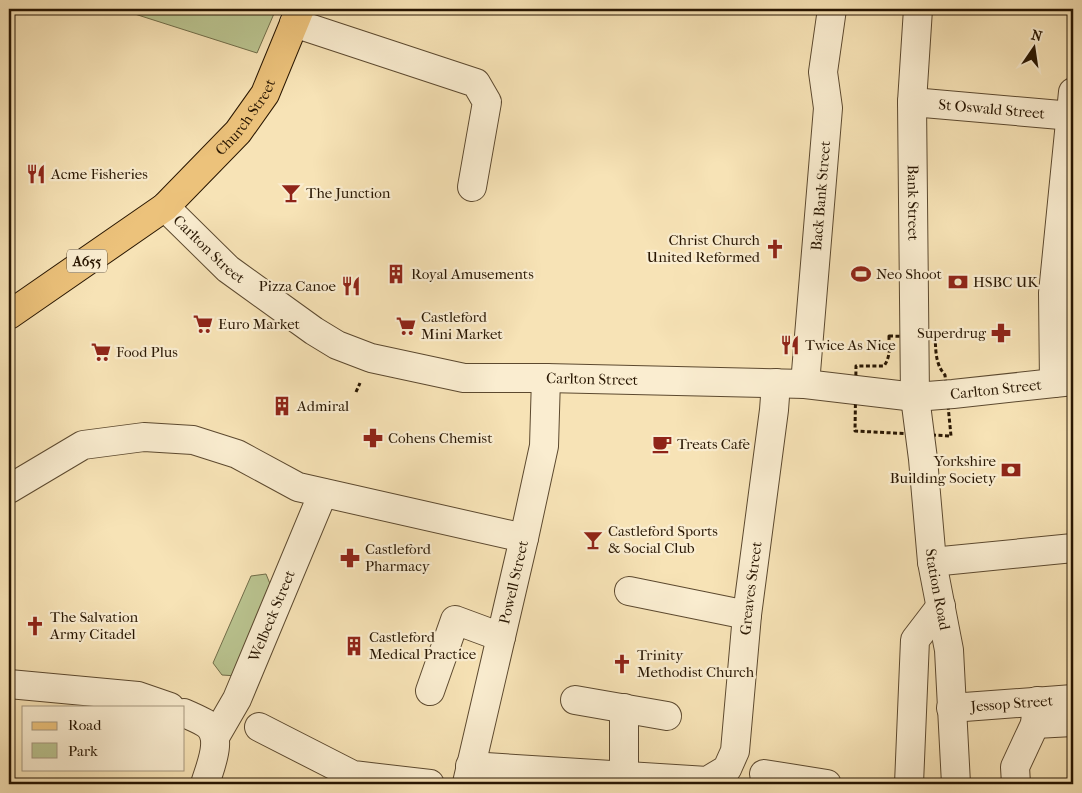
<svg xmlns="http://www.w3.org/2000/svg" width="1082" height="793" font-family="'IM FELL French Canon',serif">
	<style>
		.green { fill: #bac490; stroke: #716d49 }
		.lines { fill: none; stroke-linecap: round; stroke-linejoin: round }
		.minor-casing { stroke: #5c492f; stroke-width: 30 }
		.major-casing { stroke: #281602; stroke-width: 30 }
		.path { stroke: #281602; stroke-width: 3; stroke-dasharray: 4 2.5; stroke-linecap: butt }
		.minor { stroke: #faedd0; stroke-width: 28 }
		.major { stroke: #ecc27b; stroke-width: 28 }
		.labels { text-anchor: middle; stroke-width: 4.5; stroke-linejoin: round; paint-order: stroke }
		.shield { fill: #faedd0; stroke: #675640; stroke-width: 1 }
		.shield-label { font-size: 14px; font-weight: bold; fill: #281602 }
		.street-label { font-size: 15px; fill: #281602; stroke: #faedd0 }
		.poi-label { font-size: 15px; fill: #281602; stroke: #faedd0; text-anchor: start }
	</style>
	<rect width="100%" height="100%" fill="#f7e3b6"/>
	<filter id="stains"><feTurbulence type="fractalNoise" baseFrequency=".004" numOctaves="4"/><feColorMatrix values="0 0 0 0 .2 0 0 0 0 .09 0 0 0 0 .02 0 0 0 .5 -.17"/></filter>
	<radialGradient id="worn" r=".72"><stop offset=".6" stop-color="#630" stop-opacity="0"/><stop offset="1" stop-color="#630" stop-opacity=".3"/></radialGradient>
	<!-- green -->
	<path class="green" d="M119,9H276L257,53Z
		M266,574L273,591L237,676L222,675L213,663L251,576Z"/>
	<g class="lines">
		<defs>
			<g id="minor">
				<path id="s1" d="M918,9L912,102L915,397L923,459L932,562L949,650L956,784"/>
				<path d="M294,23L476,83L487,102L472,187"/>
				<path id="s2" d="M912,102L1072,116"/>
				<path id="s3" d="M165,207L228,269L314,331L337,345L371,358L464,378H546L805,384L915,397L953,394L1073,381"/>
				<path d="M1054,383L1053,293L1073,92"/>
				<path id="s4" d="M805,384L828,108L823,72L832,9"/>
				<path d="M9,489L83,445L144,437L193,440L237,454L298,487L524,538"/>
				<path d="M932,562L1073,548"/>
				<path d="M629,591L747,615"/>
				<path d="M9,684L138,696L170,707"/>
				<path d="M430,691L455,620L501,637"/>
				<path d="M575,700L667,716"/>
				<path id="s5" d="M951,708L1073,699"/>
				<path d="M184,713C191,716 198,719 205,723C225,735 210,767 205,784"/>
				<path d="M1035,724L1073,722"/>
				<path d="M259,727L353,775L430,784"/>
				<path id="s6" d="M215,737L237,699L323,493"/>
				<path id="s7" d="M470,766L707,781L727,769L735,751L747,615L774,410L776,383"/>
				<path d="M764,774L827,784"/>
				<path id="s8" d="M467,783L524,538L544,446L546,378"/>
				<path d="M624,784V708"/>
				<path d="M909,784L915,640L941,606"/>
				<path d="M1016,784L1015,767L1035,724L1037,701"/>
			</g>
			<g id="major">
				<path id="s9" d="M9,315L165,207L238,132L265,94L300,9"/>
			</g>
		</defs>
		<!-- minor casing -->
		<use href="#minor" class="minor-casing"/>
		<!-- major casing -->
		<use href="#major" class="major-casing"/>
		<!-- path -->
		<path class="path" d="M889,336L935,337C936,350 935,364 945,375L951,436L855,431L856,366H884C891,356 889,347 889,336Z
			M356,392L360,383"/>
		<!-- minor -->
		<use href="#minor" class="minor"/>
		<!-- major -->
		<use href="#major" class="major"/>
	</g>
	<!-- icons -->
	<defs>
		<symbol id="restaurant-bare" viewBox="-9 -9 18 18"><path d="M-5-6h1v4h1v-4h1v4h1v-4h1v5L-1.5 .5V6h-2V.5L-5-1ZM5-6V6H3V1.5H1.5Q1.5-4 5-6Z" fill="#8f2418" stroke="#faedd0" stroke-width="2.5" paint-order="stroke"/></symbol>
		<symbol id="bar-bare" viewBox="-9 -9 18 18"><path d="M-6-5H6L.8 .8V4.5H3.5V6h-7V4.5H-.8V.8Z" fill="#8f2418" stroke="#faedd0" stroke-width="2.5" paint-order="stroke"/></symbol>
		<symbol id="church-bare" viewBox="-9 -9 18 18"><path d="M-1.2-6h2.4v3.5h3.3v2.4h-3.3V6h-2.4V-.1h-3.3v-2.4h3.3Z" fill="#8f2418" stroke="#faedd0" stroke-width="2.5" paint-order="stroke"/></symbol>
		<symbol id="building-bare" viewBox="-9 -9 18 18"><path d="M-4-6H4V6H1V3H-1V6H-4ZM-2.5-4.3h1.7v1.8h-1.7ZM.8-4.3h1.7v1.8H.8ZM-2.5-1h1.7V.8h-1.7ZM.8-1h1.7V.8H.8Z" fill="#8f2418" stroke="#faedd0" stroke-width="2.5" paint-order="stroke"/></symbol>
		<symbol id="stadium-bare" viewBox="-9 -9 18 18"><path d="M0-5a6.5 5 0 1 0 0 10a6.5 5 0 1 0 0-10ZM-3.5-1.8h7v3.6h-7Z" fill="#8f2418" stroke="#faedd0" stroke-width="2.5" paint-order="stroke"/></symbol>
		<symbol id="bank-bare" viewBox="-9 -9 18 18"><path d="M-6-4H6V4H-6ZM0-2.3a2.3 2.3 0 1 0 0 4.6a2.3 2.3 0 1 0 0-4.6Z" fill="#8f2418" stroke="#faedd0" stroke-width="2.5" paint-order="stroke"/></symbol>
		<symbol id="supermarket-bare" viewBox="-9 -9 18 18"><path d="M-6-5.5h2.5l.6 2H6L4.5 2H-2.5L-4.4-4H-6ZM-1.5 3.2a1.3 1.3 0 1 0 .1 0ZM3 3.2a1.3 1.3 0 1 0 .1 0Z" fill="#8f2418" stroke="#faedd0" stroke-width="2.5" paint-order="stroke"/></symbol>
		<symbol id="pharmacy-bare" viewBox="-9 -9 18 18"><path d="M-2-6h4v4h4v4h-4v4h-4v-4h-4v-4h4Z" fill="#8f2418" stroke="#faedd0" stroke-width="2.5" paint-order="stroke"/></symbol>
		<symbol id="cafe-bare" viewBox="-9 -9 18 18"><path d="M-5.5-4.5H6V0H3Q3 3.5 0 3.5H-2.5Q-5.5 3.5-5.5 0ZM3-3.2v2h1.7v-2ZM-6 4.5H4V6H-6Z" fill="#8f2418" stroke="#faedd0" stroke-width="2.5" paint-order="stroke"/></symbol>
	</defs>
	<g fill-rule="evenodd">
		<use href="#restaurant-bare" x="22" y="160" width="28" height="28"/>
		<use href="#bar-bare" x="277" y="179" width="28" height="28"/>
		<use href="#church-bare" x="761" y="235" width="28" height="28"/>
		<use href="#building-bare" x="382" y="260" width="28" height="28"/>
		<use href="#stadium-bare" x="847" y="260" width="28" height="28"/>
		<use href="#bank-bare" x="944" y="268" width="28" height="28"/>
		<use href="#restaurant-bare" x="337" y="272" width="28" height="28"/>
		<use href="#supermarket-bare" x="189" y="310" width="28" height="28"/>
		<use href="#supermarket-bare" x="392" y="312" width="28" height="28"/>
		<use href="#pharmacy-bare" x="987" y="319" width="28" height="28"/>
		<use href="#restaurant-bare" x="776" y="331" width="28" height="28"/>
		<use href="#supermarket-bare" x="87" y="338" width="28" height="28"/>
		<use href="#building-bare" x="268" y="392" width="28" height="28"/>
		<use href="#pharmacy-bare" x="359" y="424" width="28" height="28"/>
		<use href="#cafe-bare" x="648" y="430" width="28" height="28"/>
		<use href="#bank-bare" x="997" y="456" width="28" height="28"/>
		<use href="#bar-bare" x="579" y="526" width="28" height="28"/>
		<use href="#pharmacy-bare" x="336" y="544" width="28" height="28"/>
		<use href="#church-bare" x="21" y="612" width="28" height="28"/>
		<use href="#building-bare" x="340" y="632" width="28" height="28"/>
		<use href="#church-bare" x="608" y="650" width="28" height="28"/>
	</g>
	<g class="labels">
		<!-- shield labels -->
		<rect class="shield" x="67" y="249.5" width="40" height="23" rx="4"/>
		<g class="shield-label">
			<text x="87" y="266">A655</text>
		</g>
		<!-- street labels -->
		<g class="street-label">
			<text dy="5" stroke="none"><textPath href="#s2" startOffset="80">St Oswald Street</textPath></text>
			<text dy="5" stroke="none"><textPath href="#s9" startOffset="311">Church Street</textPath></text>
			<text dy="5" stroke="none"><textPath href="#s4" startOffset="189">Back Bank Street</textPath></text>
			<text dy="5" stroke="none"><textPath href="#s1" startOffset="194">Bank Street</textPath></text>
			<text dy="5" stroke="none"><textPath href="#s3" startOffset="61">Carlton Street</textPath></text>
			<text dy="5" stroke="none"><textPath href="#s3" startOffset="481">Carlton Street</textPath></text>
			<text dy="5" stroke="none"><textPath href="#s3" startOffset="886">Carlton Street</textPath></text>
			<text dy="5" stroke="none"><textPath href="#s8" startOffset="206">Powell Street</textPath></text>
			<text dy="5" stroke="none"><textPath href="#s7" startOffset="444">Greaves Street</textPath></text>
			<text dy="5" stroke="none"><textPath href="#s1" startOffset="582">Station Road</textPath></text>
			<text dy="5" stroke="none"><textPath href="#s6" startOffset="134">Welbeck Street</textPath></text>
			<text dy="5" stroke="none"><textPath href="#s5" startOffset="61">Jessop Street</textPath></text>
		</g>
		<!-- poi labels -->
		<g class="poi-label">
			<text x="51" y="179">Acme Fisheries</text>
			<text x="306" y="198">The Junction</text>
			<text x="760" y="245" text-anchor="end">Christ Church<tspan x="760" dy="17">United Reformed</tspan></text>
			<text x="411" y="279">Royal Amusements</text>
			<text x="876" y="279">Neo Shoot</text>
			<text x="973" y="287">HSBC UK</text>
			<text x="336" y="291" text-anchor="end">Pizza Canoe</text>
			<text x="421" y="322">Castleford<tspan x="421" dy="17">Mini Market</tspan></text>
			<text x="218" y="329">Euro Market</text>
			<text x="986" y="338" text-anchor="end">Superdrug</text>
			<text x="805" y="350">Twice As Nice</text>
			<text x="116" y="357">Food Plus</text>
			<text x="297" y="411">Admiral</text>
			<text x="388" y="443">Cohens Chemist</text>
			<text x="677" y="449">Treats Cafe</text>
			<text x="996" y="466" text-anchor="end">Yorkshire<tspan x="996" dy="17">Building Society</tspan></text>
			<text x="608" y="536">Castleford Sports<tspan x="608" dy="17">&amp; Social Club</tspan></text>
			<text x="365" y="554">Castleford<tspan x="365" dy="17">Pharmacy</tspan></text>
			<text x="50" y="622">The Salvation<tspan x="50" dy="17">Army Citadel</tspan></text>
			<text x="369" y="642">Castleford<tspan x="369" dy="17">Medical Practice</tspan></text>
			<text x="637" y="660">Trinity<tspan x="637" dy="17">Methodist Church</tspan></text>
		</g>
	</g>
	<!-- margin -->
	<rect width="1082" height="793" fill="none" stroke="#f7e3b6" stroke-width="30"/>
	<rect x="10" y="10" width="1062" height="773" fill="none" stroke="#281602" stroke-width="2.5"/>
	<rect x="15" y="15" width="1052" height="763" fill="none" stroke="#281602"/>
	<!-- legend -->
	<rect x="22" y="706" width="162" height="65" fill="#faedd0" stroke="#a6977e"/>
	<rect x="32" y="722" width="25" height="8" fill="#ecc27b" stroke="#a6977e"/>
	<text x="68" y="730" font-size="15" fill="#281602">Road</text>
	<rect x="32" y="743" width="25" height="15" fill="#bac490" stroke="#a6977e"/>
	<text x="68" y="756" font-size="15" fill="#281602">Park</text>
	<!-- north arrow -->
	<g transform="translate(1034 48) rotate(13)" stroke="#faedd0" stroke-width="4" paint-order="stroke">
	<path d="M0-4L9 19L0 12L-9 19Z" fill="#281602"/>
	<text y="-8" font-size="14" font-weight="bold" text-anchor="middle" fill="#281602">N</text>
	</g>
	<rect width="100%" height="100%" filter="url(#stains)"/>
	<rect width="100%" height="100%" fill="url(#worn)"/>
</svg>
